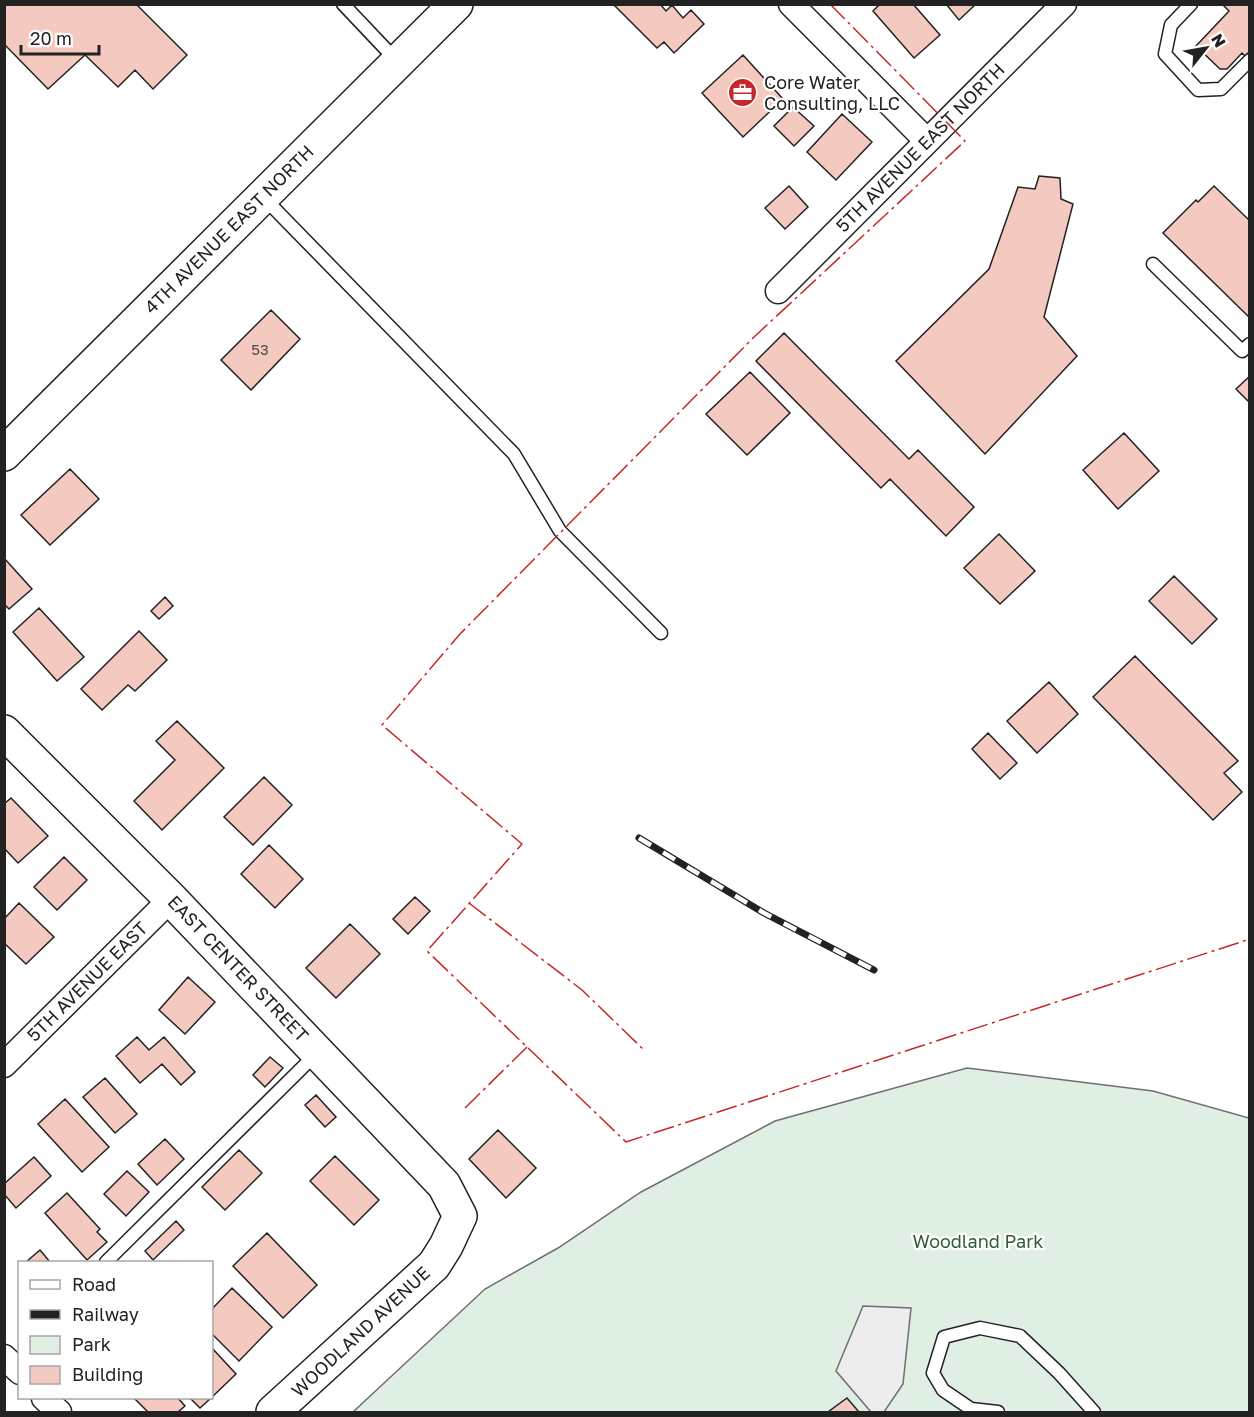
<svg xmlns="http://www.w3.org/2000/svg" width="1254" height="1417" font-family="'Golos Text',sans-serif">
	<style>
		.green { fill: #e0efe3; stroke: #6f6f6f; stroke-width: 1.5 }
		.parking { fill: #ededed; stroke: #6f6f6f; stroke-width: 1.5 }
		.building { fill: #f3c9c0; stroke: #222; stroke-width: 1.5 }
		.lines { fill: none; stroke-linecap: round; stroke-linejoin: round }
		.lane-casing { stroke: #222; stroke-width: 15 }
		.street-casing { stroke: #222; stroke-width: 27 }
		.secondary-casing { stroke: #222; stroke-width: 36 }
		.lane { stroke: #fff; stroke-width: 12 }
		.street { stroke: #fff; stroke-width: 24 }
		.secondary { stroke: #fff; stroke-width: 33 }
		.rail-casing { stroke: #222; stroke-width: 7 }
		.rail { stroke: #fff; stroke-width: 4.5; stroke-dasharray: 14; stroke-linecap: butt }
		.power { stroke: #c62828; stroke-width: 1.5; stroke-dasharray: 21 4.5 3 4.5; stroke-linecap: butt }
		.labels { text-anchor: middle; stroke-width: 4.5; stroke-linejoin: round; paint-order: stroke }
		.number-label { font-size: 15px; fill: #564c4a }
		.poi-label { font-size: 18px; fill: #222; stroke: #fff; text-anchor: start }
		.street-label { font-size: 18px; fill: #222; stroke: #fff }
		.park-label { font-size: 18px; fill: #2f5e38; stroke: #fff }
	</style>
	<rect width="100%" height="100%" fill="#fff"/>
	<!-- green -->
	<path class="green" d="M967,1068L1153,1091L1249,1118V1412H353L485,1289L558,1248L641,1192L775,1121Z"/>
	<!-- parking -->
	<path class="parking" d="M863,1306L911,1308L903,1384L884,1412H871L836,1371Z"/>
	<!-- building -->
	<path class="building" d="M4,4H136L187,55L153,89L135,70L118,87L85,55L48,89L4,44Z
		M613,4H660L666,11L672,5L683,18L691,10L704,24L674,53L664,42L657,48Z
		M880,4H913L940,35L914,58L873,11Z
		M946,4H976L959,20Z
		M1226,4H1250V51L1245,56L1242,53L1227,69H1220L1196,46L1229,11L1224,6Z
		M743,55L783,99L743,137L702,93Z
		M793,107L814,126L794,146L774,126Z
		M842,114L872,142L836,180L807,152Z
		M1039,176L1060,178L1061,199L1073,204L1044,317L1077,356L985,454L896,361L989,269L1018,187L1035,189Z
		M789,186L808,207L785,229L765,208Z
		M1214,186L1250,221V318L1163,233L1196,200L1198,202Z
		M271,310L300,339L251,390L221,360Z
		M784,333L909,459L918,450L974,507L946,536L890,479L881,488L756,361Z
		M750,372L790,413L747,455L706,414Z
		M1250,376V403L1236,389Z
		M1124,433L1159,471L1118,509L1083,470Z
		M70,469L99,499L50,545L21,515Z
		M999,534L1035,571L1000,604L964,568Z
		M4,558L32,589L9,609L4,604Z
		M1174,576L1217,619L1192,644L1149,601Z
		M165,597L173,606L159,619L151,611Z
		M39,608L84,657L57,681L13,632Z
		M139,631L167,660L135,691L128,685L102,710L81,689Z
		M1135,656L1238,761L1224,773L1242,792L1213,820L1093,697Z
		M1049,682L1078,714L1037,753L1007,721Z
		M177,721L224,768L162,830L134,801L175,760L156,741Z
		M988,733L1017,763L1000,779L972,749Z
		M264,777L292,805L253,845L224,817Z
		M11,798L48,836L18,863L4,848V804Z
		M269,845L303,879L275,908L241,874Z
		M64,857L87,880L57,910L34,887Z
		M415,897L430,911L408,934L393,919Z
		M19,903L54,937L26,964L4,943V919Z
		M350,924L380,954L336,998L306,968Z
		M188,977L215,1002L185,1034L159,1010Z
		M137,1037L149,1050L164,1037L195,1072L181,1085L162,1064L140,1083L116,1056Z
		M270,1057L283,1068L265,1087L253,1075Z
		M105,1078L137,1114L115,1133L83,1097Z
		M316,1095L336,1117L325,1127L305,1105Z
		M65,1099L109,1147L82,1172L38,1124Z
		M498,1130L536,1168L506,1198L469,1159Z
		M165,1139L184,1159L157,1185L138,1164Z
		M239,1150L262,1173L225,1210L202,1187Z
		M335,1156L379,1200L354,1225L310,1181Z
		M34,1157L51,1176L16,1208L4,1194V1184Z
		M127,1171L149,1192L126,1216L104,1194Z
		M67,1193L100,1229L97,1232L107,1242L87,1260L45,1213Z
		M176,1221L184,1230L153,1260L145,1251Z
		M267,1233L317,1285L283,1318L233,1266Z
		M40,1250L50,1262H26Z
		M232,1288L272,1327L239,1361L212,1334V1309Z
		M212,1348L236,1374L212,1397Z
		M134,1398H178L185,1406L178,1412H148Z
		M190,1398H211L200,1408Z
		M847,1398L859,1412H828Z"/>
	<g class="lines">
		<defs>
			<path id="lane" d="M343,4L396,60
				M1191,4L1171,25L1165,54L1198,90L1221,89L1250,60
				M264,198L514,454L560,531L661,633
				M1153,264L1242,351L1250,344
				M106,1262L317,1053
				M998,1412L971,1409L943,1390L933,1373L944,1337L980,1328L1020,1336L1059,1373L1094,1412"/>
			<g id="street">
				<path d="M791,4L927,141"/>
				<path id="s1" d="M778,291L1064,4"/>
				<path id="s2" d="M4,1065L171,899"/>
				<path d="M4,1357L20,1372"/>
				<path d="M44,1398L59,1412"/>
			</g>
			<g id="secondary">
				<path id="s3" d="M4,454L456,4"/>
				<path id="s4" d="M4,732L171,899L444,1185L460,1216L446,1246L434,1265L273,1412"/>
			</g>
		</defs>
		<!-- lane casing -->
		<use href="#lane" class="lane-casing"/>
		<!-- street casing -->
		<use href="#street" class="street-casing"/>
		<!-- secondary casing -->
		<use href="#secondary" class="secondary-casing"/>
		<!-- lane -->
		<use href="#lane" class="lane"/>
		<!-- street -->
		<use href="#street" class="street"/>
		<!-- secondary -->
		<use href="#secondary" class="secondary"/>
		<defs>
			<path id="rail" d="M639,838L764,913L874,970"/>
		</defs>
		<!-- rail casing -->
		<use href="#rail" class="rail-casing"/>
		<!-- rail -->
		<use href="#rail" class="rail"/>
		<!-- power -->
		<path class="power" d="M830,4L965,141L753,338L460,634L382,725L522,844L427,951L626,1142L1250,939
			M469,903L582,990L644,1050
			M465,1108L527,1047"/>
	</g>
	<!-- icons -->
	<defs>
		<symbol id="office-disc" viewBox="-11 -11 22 22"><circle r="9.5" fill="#c62828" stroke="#fff"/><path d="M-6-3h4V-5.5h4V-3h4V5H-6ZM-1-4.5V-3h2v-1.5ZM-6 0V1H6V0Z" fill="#fff"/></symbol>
	</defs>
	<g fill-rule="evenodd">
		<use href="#office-disc" x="726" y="76" width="33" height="33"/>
	</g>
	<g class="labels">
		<!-- number labels -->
		<g class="number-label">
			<text x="260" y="355">53</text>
		</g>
		<!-- poi labels -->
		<g class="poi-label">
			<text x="764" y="89">Core Water<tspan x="764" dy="21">Consulting, LLC</tspan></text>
		</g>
		<!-- street labels -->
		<g class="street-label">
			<text dy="6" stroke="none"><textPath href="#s1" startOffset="202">5TH AVENUE EAST NORTH</textPath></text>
			<text dy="6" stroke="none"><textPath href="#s3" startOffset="318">4TH AVENUE EAST NORTH</textPath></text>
			<text dy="6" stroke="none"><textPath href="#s4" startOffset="333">EAST CENTER STREET</textPath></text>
			<text dy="6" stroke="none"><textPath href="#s2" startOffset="118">5TH AVENUE EAST</textPath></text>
			<text transform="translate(361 1332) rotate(-43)" y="6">WOODLAND AVENUE</text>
		</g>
		<!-- park labels -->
		<g class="park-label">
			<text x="978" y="1248">Woodland Park</text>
		</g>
	</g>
	<!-- border -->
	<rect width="1254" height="1417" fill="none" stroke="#222222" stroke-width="12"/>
	<!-- legend -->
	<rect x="18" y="1261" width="195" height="138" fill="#ffffff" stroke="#a7a7a7" stroke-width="1.5"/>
	<rect x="30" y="1280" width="30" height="9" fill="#ffffff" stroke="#a7a7a7" stroke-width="1.5"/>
	<text x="72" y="1291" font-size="18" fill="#222222">Road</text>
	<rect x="30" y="1310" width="30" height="9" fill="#222222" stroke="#a7a7a7" stroke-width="1.5"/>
	<text x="72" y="1321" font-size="18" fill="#222222">Railway</text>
	<rect x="30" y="1336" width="30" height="18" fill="#e0efe3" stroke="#a7a7a7" stroke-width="1.5"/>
	<text x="72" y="1351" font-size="18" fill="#222222">Park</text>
	<rect x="30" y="1366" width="30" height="18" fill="#f3c9c0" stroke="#a7a7a7" stroke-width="1.5"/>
	<text x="72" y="1381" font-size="18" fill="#222222">Building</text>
	<!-- north arrow -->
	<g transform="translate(1206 48) rotate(59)" stroke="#ffffff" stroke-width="4.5" paint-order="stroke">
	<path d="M0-4.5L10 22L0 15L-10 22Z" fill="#222222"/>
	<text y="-9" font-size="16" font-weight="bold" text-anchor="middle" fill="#222222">N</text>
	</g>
	<!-- scale -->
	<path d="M21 45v9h78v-9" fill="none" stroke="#222222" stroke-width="3"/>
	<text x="30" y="45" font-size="18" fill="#222222" stroke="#ffffff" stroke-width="4.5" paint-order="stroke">20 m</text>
</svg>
